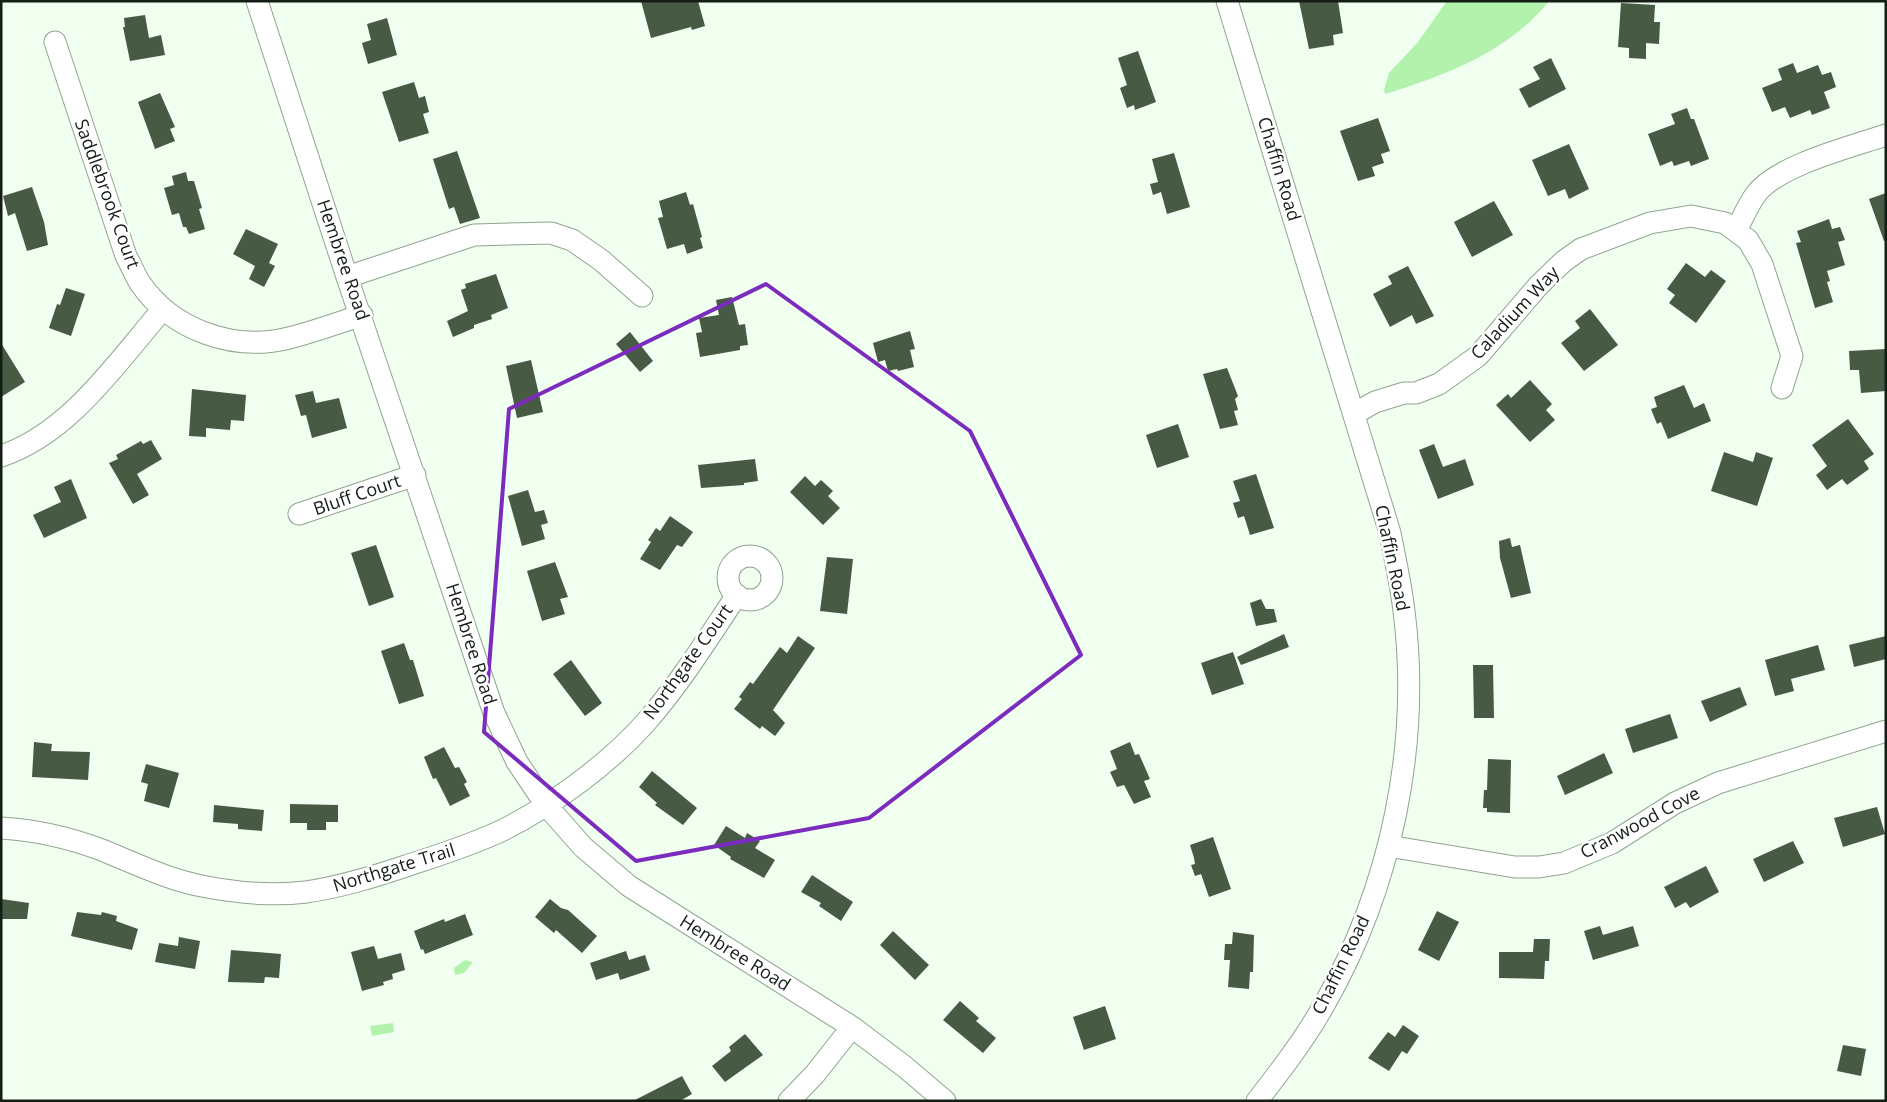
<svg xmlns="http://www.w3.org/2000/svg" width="1887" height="1102" font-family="'Open Sans',sans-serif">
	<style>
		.water { fill: #b2f2ac }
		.building { fill: #465a44 }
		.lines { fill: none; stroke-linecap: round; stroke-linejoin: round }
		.minor-casing { stroke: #8fa58d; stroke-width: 23 }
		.minor { stroke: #fff; stroke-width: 21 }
		.marked { fill: none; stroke: #7b2cbf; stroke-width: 4; stroke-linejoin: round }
		.labels { text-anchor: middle; stroke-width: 5; stroke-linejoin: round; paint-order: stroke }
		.street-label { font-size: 18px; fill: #151e15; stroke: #fff }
	</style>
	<rect width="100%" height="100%" fill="#f0ffef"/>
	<!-- water -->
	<path class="water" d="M1447,1H1549C1510,51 1444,76 1385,94L1384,90L1389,73L1418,42Z
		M465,960L473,962L464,973L455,975L454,968Z
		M393,1023L394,1032L372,1036L370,1026Z"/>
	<!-- building -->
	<path class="building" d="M641,1H698L705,26L692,30L691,27L651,38Z
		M1299,1H1338L1343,33L1333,35L1334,45L1309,49Z
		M1621,3L1655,5L1654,22H1660L1659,44L1646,43V59L1629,58V48L1618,47Z
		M145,15L149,38L161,35L165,55L130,61L123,27H125L124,18Z
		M387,18L397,55L368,64L362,43L371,40L367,24Z
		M1138,51L1156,102L1135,110L1134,105L1127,108L1120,88L1127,85L1118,58Z
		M1551,58L1566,89L1529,108L1519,89L1540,79L1533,67Z
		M1793,63L1797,73L1818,65L1822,75L1831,72L1836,87L1824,92L1830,108L1812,115L1810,110L1790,118L1785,107L1772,112L1762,88L1782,80L1778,69Z
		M414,82L419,98L425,96L429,112L423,114L429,133L399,142L382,92Z
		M160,93L175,127L170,129L175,141L155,149L138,102Z
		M1687,108L1691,119H1694L1709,159L1691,166L1689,161L1674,166L1672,161L1660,166L1648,134L1675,124L1671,114Z
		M1378,118L1390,151L1381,154L1384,163L1372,167L1375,176L1358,181L1340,131Z
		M1569,144L1589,189L1569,199L1565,189L1548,196L1532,160Z
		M457,151L480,218L460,224L454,207L449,209L433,159Z
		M1174,153L1190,207L1167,214L1161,192L1153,195L1150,184L1158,182L1152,159Z
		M186,172L188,181H194L202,208L199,209L205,229L189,234L186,227H183L179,213L172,215L164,188L174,185L172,176Z
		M32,187L44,222L48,245L27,251L15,213L8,216L3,196Z
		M686,192L690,205L693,204L702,237L700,238L703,248L687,254L684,244L667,249L658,218L663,217L659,201Z
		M1886,193V241H1884L1869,199Z
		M1494,201L1513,235L1472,257L1454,222Z
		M1829,219L1832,229L1840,227L1845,240L1838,242L1845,265L1827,271L1830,281L1827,282L1833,302L1815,308L1796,243L1801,242L1797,231Z
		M246,229L278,244L269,263L275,266L264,287L249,279L255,266L233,254Z
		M1686,263L1705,277L1711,270L1726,281L1696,323L1669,303L1675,295L1667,289Z
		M1408,266L1434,316L1416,324L1412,315L1390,327L1373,294L1392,284L1388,276Z
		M496,274L508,308L491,315L492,319L474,325V328L453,337L447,321L468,311L461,290L466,288L465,284Z
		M66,288L85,294L71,336L49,328L57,304L60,305Z
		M732,297L739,325L745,324L748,345L740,346V350L700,357L696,333L702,332L699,318L719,315L716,300Z
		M1590,309L1618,345L1584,371L1561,343L1580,328L1575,321Z
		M910,331L915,349L910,350L914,367L898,371L897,369L888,371L885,360L878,362L873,343Z
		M630,332L653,361L640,372L616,344Z
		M1,343L25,382L1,397Z
		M1886,349V391L1861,393L1859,370H1850L1849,351Z
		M531,360L543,412L517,418L506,366Z
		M1227,368L1238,396L1235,399L1238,410L1234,411L1238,425L1220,429L1203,374Z
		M1530,380L1552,404L1546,410L1555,420L1530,442L1496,405L1508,394L1511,398Z
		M1684,385L1694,408L1704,403L1711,421L1668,439L1661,422L1657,424L1651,409L1657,407L1654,397Z
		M192,389L246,395L244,421L231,420L230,430L206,428V437L189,436Z
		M313,391L316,403L339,398L347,428L312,438L306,415L301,416L295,395Z
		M1848,419L1874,454L1864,461L1869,469L1847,485L1842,479L1827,490L1816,475L1827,466L1812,445Z
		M1178,424L1189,457L1157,468L1146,435Z
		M151,440L162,459L137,474L149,495L133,504L109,463L118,459L116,455L141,441L143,444Z
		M1434,444L1443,467L1465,459L1474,485L1438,499L1419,450Z
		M1724,452L1753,462L1756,452L1773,458L1757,506L1711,491Z
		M755,459L758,481L744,483V485L701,488L698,465Z
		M1256,474L1274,528L1250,535L1244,516L1238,518L1233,503L1240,501L1233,481Z
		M805,476L815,486L821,480L833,491L828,496L840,508L823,525L790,492Z
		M71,479L87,518L44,538L33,515L61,502L54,487Z
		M528,490L535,512L544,510L548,523L541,525L545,539L522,546L508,496Z
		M670,516L693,532L682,547L677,545L660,570L640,559L651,542L648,540L656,528L660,531Z
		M1510,538L1512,547L1520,545L1531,593L1511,598L1500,558L1499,541Z
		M376,545L394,597L369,606L351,553Z
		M827,557L853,559L847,614L820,611Z
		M555,562L568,597L560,599L565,614L542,621L527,571Z
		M1261,599L1266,609H1274L1277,622L1256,626L1250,603Z
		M1284,634L1289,647L1241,665L1237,657Z
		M798,636L815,648L773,710L785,723L775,736L762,726L760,729L734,709L742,699L739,697L750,682L753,684L780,647L787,653Z
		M1886,636V659L1854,667L1849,645Z
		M404,643L410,660H413L424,696L399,704L381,651Z
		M1818,645L1825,670L1791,679L1794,691L1775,696L1765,660Z
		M1233,652L1244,684L1212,695L1201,663Z
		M571,660L602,703L585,716L553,674Z
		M1473,665H1493L1494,718H1474Z
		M1740,687L1747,705L1710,722L1701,701Z
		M1670,714L1678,738L1633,753L1625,729Z
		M34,742L52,744L51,751L90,752L88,780L32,777Z
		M1130,742L1135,755L1139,754L1150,779L1144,781L1151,797L1134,804L1124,785L1117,787L1110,772L1117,769L1110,751Z
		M444,747L455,768L459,767L467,782L464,784L470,796L450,806L436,778L433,779L424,757Z
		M1604,753L1613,773L1565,795L1557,776Z
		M1488,759L1511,760L1510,813L1487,812V808H1483L1484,790H1487Z
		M146,764L179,773L169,808L144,801L148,784L141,782Z
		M652,771L697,808L683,825L655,805L657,803L639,787Z
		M290,804L338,805V822H326V830H307V823H290Z
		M214,805L264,810L262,831L238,829V824L213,822Z
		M1877,807L1885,834L1843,847L1834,818Z
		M726,826L745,838L747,833L760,841L755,848L775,860L764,878L730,859L731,857L714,845Z
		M1213,837L1231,889L1209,897L1201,874L1195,876L1191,865L1195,864L1194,858L1190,845Z
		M1793,841L1804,863L1764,882L1753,859Z
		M1706,866L1719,892L1690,908L1686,902L1675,908L1664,887Z
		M812,875L853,902L841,921L819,906L821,903L801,892Z
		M1,899L29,903L27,919H1Z
		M550,899L561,908L568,910L597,936L582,953L556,930L554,933L535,917Z
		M1437,911L1459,922L1439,961L1418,950Z
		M77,912L101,915L102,912L117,916L116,921L138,929L132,950L71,936Z
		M465,914L473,935L425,954L423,949L421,950L414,931L444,919L445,922Z
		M1600,926L1603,935L1633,926L1639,946L1593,960L1584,931Z
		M893,931L929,965L915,980L880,945Z
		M1233,932L1254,935L1253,972H1250L1249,989L1228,987L1230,960H1224L1225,944H1232Z
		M179,937L200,941L195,969L155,962L159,943L178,946Z
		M1534,939H1550L1549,961H1545L1544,979L1499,978V952H1533Z
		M374,946L378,959L401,953L405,970L392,974L393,979L383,982L384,985L362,991L351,952Z
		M231,950L281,954L279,978L265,977L264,983L228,982Z
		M626,951L629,960L645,955L650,970L620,980L618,973L596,980L590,963Z
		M960,1001L979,1018L976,1021L996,1038L983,1053L943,1020Z
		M1105,1006L1116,1039L1084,1050L1073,1017Z
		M1403,1025L1419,1036L1407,1054L1402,1051L1389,1071L1368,1058L1388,1032L1395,1037Z
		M745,1034L763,1055L725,1082L712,1066L731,1051L729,1047Z
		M1843,1045L1866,1049L1861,1076L1837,1071Z
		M682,1076L692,1094L680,1101H633Z"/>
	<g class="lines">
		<defs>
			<path id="minor" d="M257,1L347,277L494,713L517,762L546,805L583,847L629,886L852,1027L905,1067L945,1101
				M1227,1L1390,533C1395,559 1401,585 1404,611C1421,745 1391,888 1324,1005C1305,1039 1281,1070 1257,1101
				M55,42L126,256C131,265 135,275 140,283C172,330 234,352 289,338C313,332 338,323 362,315
				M1736,231C1742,219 1748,205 1756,194C1778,165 1851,147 1886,135
				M347,277L474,235L551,233L572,240L601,260L642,296
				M1354,414L1375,402L1404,393H1416L1439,384L1478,356L1539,285L1564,261L1581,249L1650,223L1691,216L1725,223L1748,240L1762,264L1792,356L1782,388
				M1,456C70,433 117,362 163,309
				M299,514L415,475
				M728 578a22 22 0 1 1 44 0a22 22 0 1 1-44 0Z
				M1,828C35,830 70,838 102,850C136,864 171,881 207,887C239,893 274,896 306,892C341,887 373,877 406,866C439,855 472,845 503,830C553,805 610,763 647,721C681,682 708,638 737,595
				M1388,846L1515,867H1539L1564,863L1612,843L1675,803L1718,783L1886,731
				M789,1101L815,1074L852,1027"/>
		</defs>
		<!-- minor casing -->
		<use href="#minor" class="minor-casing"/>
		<!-- minor -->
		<use href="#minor" class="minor"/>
	</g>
	<!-- marked area -->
	<path class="marked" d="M766,284L970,431L1081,655L869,818L636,861L484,732L509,409Z"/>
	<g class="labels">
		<!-- street labels -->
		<g class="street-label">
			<text transform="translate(1279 169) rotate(73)" y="6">Chaffin Road</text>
			<text transform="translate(107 194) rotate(70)" y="6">Saddlebrook Court</text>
			<text transform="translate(343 260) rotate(71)" y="6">Hembree Road</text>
			<text transform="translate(1515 313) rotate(-47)" y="6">Caladium Way</text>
			<text transform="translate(357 495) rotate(-19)" y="6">Bluff Court</text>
			<text transform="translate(1392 558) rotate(78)" y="6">Chaffin Road</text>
			<text transform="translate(471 644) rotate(72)" y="6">Hembree Road</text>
			<text transform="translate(688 662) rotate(-54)" y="6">Northgate Court</text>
			<text transform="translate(1640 823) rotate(-28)" y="6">Cranwood Cove</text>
			<text transform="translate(394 868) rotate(-17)" y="6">Northgate Trail</text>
			<text transform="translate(735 953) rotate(32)" y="6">Hembree Road</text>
			<text transform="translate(1341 965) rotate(-64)" y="6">Chaffin Road</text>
		</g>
	</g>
	<!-- border -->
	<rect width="1887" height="1102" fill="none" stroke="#151e15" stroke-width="5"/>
</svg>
